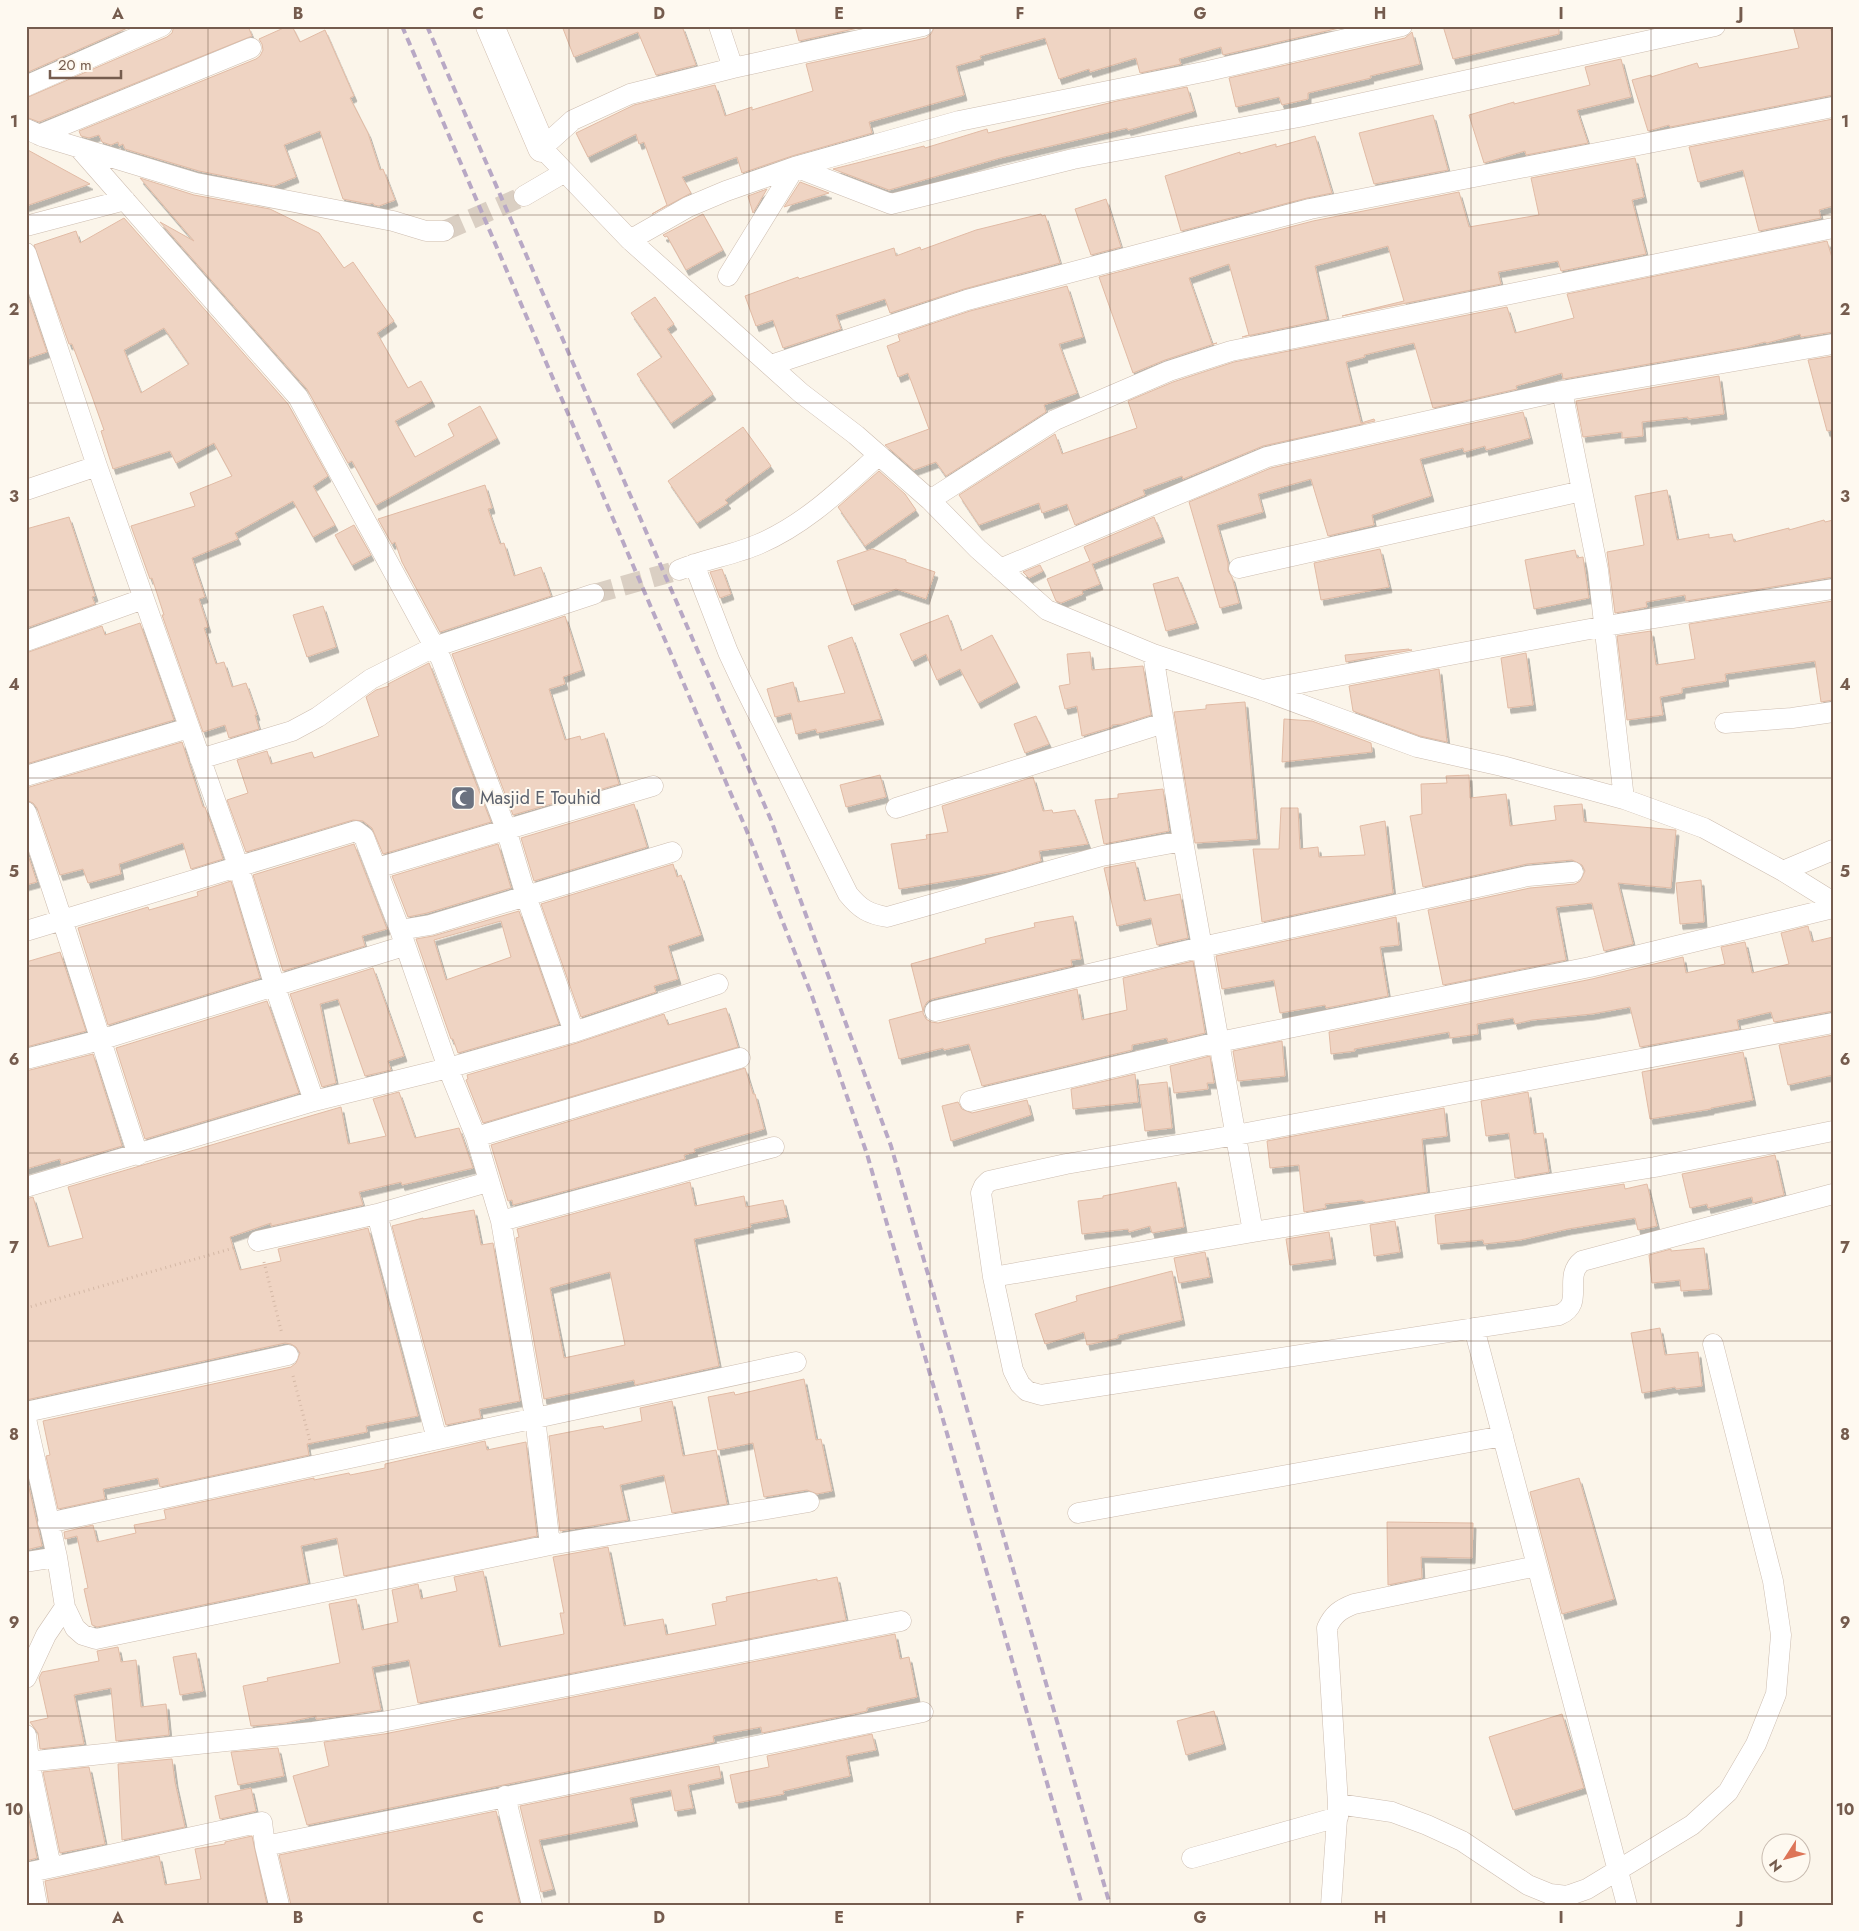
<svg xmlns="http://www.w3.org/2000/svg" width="1859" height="1931" font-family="Jost,sans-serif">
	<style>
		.building { fill: #efd4c3; stroke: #e1bba5; fill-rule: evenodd; filter: url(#shadow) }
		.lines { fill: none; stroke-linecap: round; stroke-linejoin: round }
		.street-tunnel { stroke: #dacfc3; stroke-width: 20; stroke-dasharray: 20 10; stroke-linecap: butt }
		.street-casing { stroke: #cdbdb0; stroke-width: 21 }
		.secondary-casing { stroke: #d2bfb0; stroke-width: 29 }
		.path { stroke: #d4b8a6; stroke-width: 3; stroke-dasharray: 1 4; stroke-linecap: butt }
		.street { stroke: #fff; stroke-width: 20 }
		.secondary { stroke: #fff; stroke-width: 28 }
		.rail { stroke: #b8a8c5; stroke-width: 4; stroke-dasharray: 8 5; stroke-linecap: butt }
		.grid { fill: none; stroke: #755c4e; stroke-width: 1; stroke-opacity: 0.55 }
		.labels { text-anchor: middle; stroke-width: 4; stroke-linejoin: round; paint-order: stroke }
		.worship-label { font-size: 18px; fill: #5b616d; stroke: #fef9f0; text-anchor: start }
		.neatline { fill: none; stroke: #755c4e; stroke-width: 2 }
		.grid-label { font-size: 16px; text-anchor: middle; font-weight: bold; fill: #755c4e }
	</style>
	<defs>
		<filter id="shadow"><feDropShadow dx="3" dy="5.5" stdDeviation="0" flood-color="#0004"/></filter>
	</defs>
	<rect width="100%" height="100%" fill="#fbf5ea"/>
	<!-- building -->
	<path class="building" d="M26,26H132L26,73Z
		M174,26H248L252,36L39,122L26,117V98L167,37L172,33Z
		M288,26H292L300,42L325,30L354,96L350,98L368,133L380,170L383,169L395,200L379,206L374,205L373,203L369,204L343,199L320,131L284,145L296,177L274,186L199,171L125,149L123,144L119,146L118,142L111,145L102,142L99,135L89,138L81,136L79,131L256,59L260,56L263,50L262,44L259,39Z
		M562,26H682L696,65L656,75L638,32L574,57Z
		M795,26H867L799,41Z
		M935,26H1348L1223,55L1221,47L1179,59L1181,64L1140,73L1136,58L1090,72L1089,69L1059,79L1045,38L980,56L981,59L956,66L964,95L869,122L872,133L792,156L742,173L737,157L682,177L691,193L652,214L667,205L644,142L639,144L636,134L588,157L576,133L634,105L715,85L725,116L752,107V110L813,91L806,64L926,38L931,34Z
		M1443,26H1559V34L1453,59Z
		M1793,26H1830L1833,38V95L1670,127L1669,125L1648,131L1632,80L1651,75V77L1697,63L1699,68L1799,48Z
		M1412,32L1420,64L1370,76L1371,78L1308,93V99L1282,105L1279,97L1236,107L1229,78L1405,38Z
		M1621,59L1631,97L1577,110L1588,143L1526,155L1525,151L1484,163L1469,115L1514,102V104L1590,85L1585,67Z
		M1187,87L1194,111L1128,130L1127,128L1000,158L889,190L833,169L924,146L925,148L987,129L988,133L1117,101Z
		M1433,115L1448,170L1374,184L1359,133Z
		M1833,119V206L1819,210L1821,218L1759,231L1743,170L1698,182L1689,147Z
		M1315,136L1332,193L1307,198L1181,231L1165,176L1240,152V154L1276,144V147Z
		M26,149L90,184L26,206Z
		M1635,158L1644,197L1632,200L1646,254L1561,271L1558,261L1498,272L1501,284L1342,316L1404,301L1388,246L1315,266L1327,319L1242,337L1249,335L1229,264L1189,278L1212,344L1217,343L1165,360L1133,373L1099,277L1313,221L1459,192L1469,227L1539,215L1531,178Z
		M140,178L194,195L270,209L319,233L344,268L353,262L394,321L377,333L408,388L421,381L432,401L395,421L415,457L454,436L448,424L480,406L497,438L376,505L352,461L348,463L307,389L160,222L194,241Z
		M800,182L829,193L784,207Z
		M767,189L753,213L748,196Z
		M1106,199L1121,247L1091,255L1075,209Z
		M703,214L723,250L686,270L667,236L665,237L663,235Z
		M1041,214L1042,216L1045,215L1060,263L964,289L890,313L885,299L836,315L841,329L783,348L773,320L756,326L745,296L798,277L799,279L894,248L896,256L920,247L921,250L976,230Z
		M124,218L288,404L328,476L313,486L335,525L313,537L293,501L235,533L238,539L192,558L205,597L199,599L208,627L204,628L216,664L224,662L232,687L246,683L257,715H255L259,729L229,738L225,725L203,732L162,615H164L152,578L150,579L131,526L195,506L190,493L232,476L214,443L176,463L170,451L113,469L101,431L104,430L89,388L72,344H69L34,245L76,231L80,243ZM164,328L189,364L141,393L124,350Z
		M1827,241L1833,261V332L1801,337L1800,334L1767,343L1765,342L1746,347L1563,379L1562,373L1516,386L1517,389L1433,408L1414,343L1364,355L1365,357L1346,362L1361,423L1374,419L1375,421L1263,446L1183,479L1182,476L1143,490L1145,495L1075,525L1067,504L1042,513L1039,503L979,525L959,495L1055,434L1062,454L1137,428L1128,401L1173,382L1234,362L1507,307L1515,333L1574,318L1567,294Z
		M1067,286L1083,337L1059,344L1077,393L1044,405L1046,412L946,476L936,462L914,470L885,445L929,429L908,373L898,377L887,346L900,341L898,335L970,311Z
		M26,291L47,352L26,359Z
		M655,297L674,324L667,329L713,394L671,423L637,374L662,357L631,313Z
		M1833,356V430L1827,431L1808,360Z
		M1719,376L1724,414L1688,419V417L1642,422L1643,436L1622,438V432L1583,437L1576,401Z
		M1523,412L1530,438L1486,450L1485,446L1464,452L1463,448L1420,459L1431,496L1372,515L1374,525L1328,536L1311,479L1258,494L1263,512L1217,525L1228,563V571L1232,577L1239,603L1220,608L1189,502L1271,468Z
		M743,427L771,466L725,500L728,503L697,523L668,481Z
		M879,471L905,494L916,510L865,546L838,507Z
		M485,485L492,508L488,509L500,544L504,543L514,576L541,567L551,596L440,632L402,562L395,542L392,544L378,519Z
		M1667,490L1677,540L1709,534V538L1732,534L1734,542L1789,528V530L1824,520L1825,522L1833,520V577L1686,601L1685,595L1646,602L1647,607L1615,613L1607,552L1644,545L1635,496Z
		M69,517L95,596L92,597L95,604L26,628V529Z
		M1154,517L1162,537L1092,564L1100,584L1082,591L1083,594L1061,603L1056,601L1047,579L1090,561L1084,547Z
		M354,525L371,555L352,565L335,535Z
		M872,549L906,560V562L935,572L926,599L896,589L852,605L837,561Z
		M1380,549L1389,587L1321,600L1314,563Z
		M1575,550L1577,558L1583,557L1589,598L1534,609L1525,560Z
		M1040,565L1043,571L1029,578L1023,572Z
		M722,569L731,594L720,598L710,572Z
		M1178,577L1196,623L1166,631L1153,584Z
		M1833,601V700L1821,702L1815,661L1725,674L1726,681L1682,688V693L1660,697L1663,715L1627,720L1617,636L1651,631L1656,665L1695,659L1689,624Z
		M323,606L336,647L307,657L293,615Z
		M948,615L961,651L992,635L1017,682L978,703L960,669L937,680L926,654L912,661L900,634Z
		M565,616L582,670L563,677L565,684L549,689L565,740L580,736L581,740L604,733L619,784L513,815L452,654Z
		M140,623L174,720L26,764V653L102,626L105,635Z
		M852,637L881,719L817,733L816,729L796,734L791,713L775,717L767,689L793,682L798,702L845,693L828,646Z
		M1409,649V650H1412L1346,662L1345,655Z
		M1090,652L1092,670L1143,666L1151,715L1122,724L1112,725V727L1082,736L1077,706L1065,709L1059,686L1070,684L1067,654Z
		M1526,653L1533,705L1508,708L1501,658Z
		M429,663L491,822L383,854L372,828L363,821L353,820L246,852L227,800L248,793L237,760L267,751L271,764L312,752L314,758L379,736L366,697L376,690L389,686L388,684Z
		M1439,669L1447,742L1420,736L1353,711L1349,686Z
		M1245,702L1257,839L1195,843L1174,712L1206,709V705Z
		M1036,716L1049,744L1025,753L1014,724Z
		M1284,719L1312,721L1371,743L1372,752L1282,762Z
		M182,742L203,807H205L223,859L191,869L183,843L119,864L121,874L88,883L83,869L60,875L37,808L33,803L26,800V788Z
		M880,775L886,797L846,807L840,785Z
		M1469,775L1470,798L1506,794L1510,826L1556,820L1554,806L1582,804L1584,822L1676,830L1671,888L1618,883L1633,944L1604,951L1592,903L1556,907L1566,960L1443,985L1428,910L1530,888L1575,884L1580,881L1585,871L1582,865L1572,860L1527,864L1423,887L1410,816L1422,814L1421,784L1447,783L1446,776Z
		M1033,777L1043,811L1052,810L1053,813L1075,810L1088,844L1039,851L1041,861L1007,871L899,889L891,844L927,839L926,835L948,832L942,806Z
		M1163,789L1169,831L1104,844L1095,800L1118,798V794Z
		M634,804L647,847L534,881L521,838Z
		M1281,808H1298L1300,849L1318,847L1319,857L1365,855L1360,826L1385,821L1393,893L1262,922L1253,849H1279Z
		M354,844L387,929L362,936L365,946L283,971L253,875Z
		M498,844L511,888L427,913L408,917L392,876Z
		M26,849L37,882L26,885Z
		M1135,862L1144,901L1180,894L1188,938L1157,945L1151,918L1117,926L1104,868Z
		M673,864L677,877L681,875L701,935L668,946L678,979L654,986L656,992L581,1017L541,904Z
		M1701,880L1704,922L1680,924L1676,883Z
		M231,881L260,978L108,1025L78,928L148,907L149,910L198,896L197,892Z
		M519,911L559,1024L458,1053L453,1039H451L416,939L433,936ZM501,921L511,957L446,980L434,940Z
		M1073,916L1081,959L1071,960L1072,966L932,999L927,1002L924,1007L923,1013L926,1019L931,1022L938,1023L1077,989L1082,1020L1127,1010L1123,978L1193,961L1205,1033L1168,1042L1167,1038L1132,1045V1050L982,1086L969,1044L944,1050L943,1048L899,1059L889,1020L923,1011L911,964L986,943L985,939L1035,927L1034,923Z
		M1396,917L1399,945L1380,947L1388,996L1326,1008L1325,1005L1280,1013L1274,980L1222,989L1216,956Z
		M1808,926L1812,942L1833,937V1011L1774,1022L1771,1012L1737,1020L1739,1029L1640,1047L1630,1007L1592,1014L1532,1020L1515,1024L1513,1018L1477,1024L1478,1034L1450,1038L1449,1032L1354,1049L1355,1051L1331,1054L1329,1032L1592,979L1683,957L1686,973L1725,964L1721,947L1745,942L1752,973L1789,964L1781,933Z
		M60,952L86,1031L26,1047V962Z
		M373,968L404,1056L388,1061L391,1070L365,1076L338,999L320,1004L336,1083L322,1087L290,994Z
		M267,1001L299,1093L145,1139L116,1048Z
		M726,1008L738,1047L483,1123L466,1080L468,1079L467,1075L577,1043L664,1014L668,1025Z
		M1833,1035V1075L1788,1085L1779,1045Z
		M1282,1041L1285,1076L1238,1081L1233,1051Z
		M1743,1052L1753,1100L1711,1108V1109L1650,1119L1642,1072Z
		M93,1054L122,1146L61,1164L60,1159L26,1169V1071Z
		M1210,1056L1214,1083H1207L1208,1089L1174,1093L1170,1066Z
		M745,1068L753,1094H755L764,1129L694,1149L695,1152L684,1155L685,1159L513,1205L512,1200L508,1201L491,1145Z
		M1135,1074L1138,1102L1073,1109L1071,1089Z
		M1167,1082L1172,1128L1145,1131L1139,1085Z
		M399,1092L415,1138L459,1128L473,1168L402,1185L401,1182L359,1192L363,1205L271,1226V1223L230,1237L240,1270L281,1261L278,1249L368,1228L418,1416L366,1426L367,1432L307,1444L309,1455L160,1487L158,1478L103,1489L105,1499L58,1509L46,1456L50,1455L43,1421L291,1367L296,1363L300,1353L296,1347L291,1344L285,1343L26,1400V1199L33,1197L48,1247L83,1238L68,1187L341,1107L348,1144L386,1136L373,1099Z
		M1528,1092L1534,1134L1543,1133L1549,1172L1515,1178L1509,1133L1486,1136L1481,1101Z
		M1027,1100L1031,1115L951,1141L942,1106L958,1102L962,1109L972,1113Z
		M1444,1108L1447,1136L1422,1139L1427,1192L1366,1202L1362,1200L1325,1204L1326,1208L1304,1212L1299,1165L1270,1168L1267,1141Z
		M1775,1155L1784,1195L1753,1203L1752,1197L1708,1208L1707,1204L1690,1208L1682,1174Z
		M690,1182L695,1206L744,1196L746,1207L783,1200L787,1217L750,1224L751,1227L694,1239L719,1366L635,1385L634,1380L544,1399L516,1238L519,1237L517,1229ZM610,1272L625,1345L564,1358L550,1288Z
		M1176,1182L1184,1227L1152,1233L1150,1226L1129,1232L1128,1229L1082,1234L1078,1201L1103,1198V1196Z
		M1624,1184L1625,1189L1647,1184L1657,1226L1638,1230L1635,1218L1568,1229L1520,1240L1484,1244L1483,1240L1438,1244L1435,1215Z
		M474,1210L481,1245L493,1243L520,1401L479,1409L481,1418L446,1425L392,1226L423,1218V1219Z
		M1395,1221L1400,1252L1374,1256L1370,1225Z
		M1329,1232L1333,1259L1290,1265L1286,1239Z
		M1704,1248L1709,1289L1681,1291L1680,1280L1652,1283L1649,1255L1671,1249V1251Z
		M1205,1252L1210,1277L1179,1283L1174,1258Z
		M1172,1271L1182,1320L1118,1335V1338L1087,1345L1084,1332L1045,1344L1035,1314L1077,1301L1076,1296Z
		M1660,1328L1665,1355L1698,1352L1702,1386L1676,1389L1675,1387L1642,1393L1631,1333Z
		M804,1379L816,1440L821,1439L832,1491L817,1494L807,1490L764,1497L753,1443L718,1450L708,1397L734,1392L735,1395Z
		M672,1401L683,1456L716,1450L727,1504L672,1513L664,1475L620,1485L628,1520L560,1531L549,1436L590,1428L603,1426L604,1429L642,1421L640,1408Z
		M485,1441L487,1450L526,1442L537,1536L344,1576L337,1538L301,1546L308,1583L97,1627L92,1625L84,1589L88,1588L77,1536L65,1539L64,1532L93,1525L97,1542L136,1533L134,1525L166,1519L164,1510L314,1478V1480L349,1473L350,1475L385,1468V1464Z
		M26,1474L42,1546L26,1550Z
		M1579,1478L1614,1599L1562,1614L1530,1492Z
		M1387,1522L1473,1523L1472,1558L1421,1557L1422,1578L1388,1585Z
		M608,1547L624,1626L663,1619L666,1635L716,1625L712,1604L727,1601L726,1597L817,1579V1581L837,1577L846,1620L418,1703L409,1660L372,1667L381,1710L319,1719H316V1716L285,1723L251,1726L243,1686L268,1681L267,1678L340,1663L329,1604L356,1599L362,1630L398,1622L392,1590L418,1584L421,1599L457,1591L454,1577L483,1571L499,1647L564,1634L560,1613H564L553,1557Z
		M895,1634L900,1659L909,1657L917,1697L867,1708V1711L762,1733L761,1727L713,1736L714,1742L307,1825L293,1776L329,1766L324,1742L384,1734Z
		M118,1647L121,1662L136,1660L141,1707L166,1704L169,1735L116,1741L111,1688L74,1695L84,1744L40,1749L38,1733L30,1722L48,1718L39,1678L42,1672L99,1661L97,1651Z
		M196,1653L203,1691L180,1695L173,1657Z
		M1214,1711L1223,1744L1186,1755L1177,1721Z
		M1562,1714L1584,1788L1513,1810L1489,1737Z
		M872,1734L876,1750L846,1756L850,1776L783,1791L784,1794L736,1803L730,1775L769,1767L767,1756Z
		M278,1748L284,1776L238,1785L231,1752Z
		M172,1759L175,1782L185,1827L122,1840L118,1764Z
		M719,1766L721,1778L688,1785L693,1808L675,1811L671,1790L630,1798L635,1821L539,1840L553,1889L541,1892L520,1806Z
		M89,1767L105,1844L60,1853L43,1772Z
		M251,1788L256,1811L220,1819L215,1796Z
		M26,1806L37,1858L26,1861Z
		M496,1811L520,1905H291L279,1855Z
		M252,1836L267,1905H49L45,1881L159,1856L165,1885L201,1879L195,1849L225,1844V1842Z"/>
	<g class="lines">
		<!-- street-tunnel -->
		<path class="street-tunnel" d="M444,231L524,196
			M594,594L679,570"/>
		<defs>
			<path id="street" d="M719,26L733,68
				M923,26L733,68L630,94L573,120L542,148L630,240L801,393L856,435L930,500L978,549L1047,610L1153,654L1262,690L1417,747L1502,766L1624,799L1704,828L1783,871L1833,902
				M26,86L162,26
				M26,129L44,137L196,183L393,221L426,231H444
				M39,135L251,48
				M79,148L298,397L441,659L506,829L526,896L574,1032
				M524,196L565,172
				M26,226L125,200
				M630,240L688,207L726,191L795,167L959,121L1208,71L1402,26
				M26,253L97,466L239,868L275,987L314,1101
				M728,276L795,167L891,204L1073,159L1299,117L1715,26
				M771,365L967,300L1310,209L1833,107
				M1562,391L1598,570L1624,799
				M26,490L97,466
				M930,500L1055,420L1169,371L1231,351L1833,228
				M694,564L728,652L742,682L848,894C860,909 869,914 887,917L1102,856L1183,841
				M1239,568L1582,491
				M1000,569L1267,457L1562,391L1833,344
				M679,570C705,559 734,555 759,544C806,524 842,488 879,455
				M26,641L143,599
				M1153,654L1183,841L1253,1232
				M1262,690L1606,626L1833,589
				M1725,723L1792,718L1833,712
				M200,759L292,731L318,717L371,679L434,647L594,594
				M26,776L189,728
				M896,808L1164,723
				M26,812C66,926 100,1041 138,1155
				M377,868L653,786
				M1783,871L1833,850
				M400,930L430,925L672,852
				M26,931L356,831L364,837L400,930L448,1068L476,1137L501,1221L535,1418L550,1545
				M935,1011L1202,947L1528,876L1573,872
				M1833,1023L1236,1135L1066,1164L989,1181L984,1186L981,1193L993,1277L1013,1370L1020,1384L1027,1391L1041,1395L1559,1315C1586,1304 1562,1277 1582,1261L1833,1194
				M26,1059L100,1040L404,946
				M970,1101L1219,1042L1590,967L1833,908
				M476,1137L740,1058
				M26,1187L314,1101L448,1068L574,1032L718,984
				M377,1214L437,1439
				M501,1221L774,1147
				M258,1241L377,1214L488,1182
				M993,1277L1253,1232L1655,1167L1833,1131
				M1474,1328L1627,1905
				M26,1412L288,1355
				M26,1419L57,1557L65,1607L75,1628L83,1635L96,1639L550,1545L809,1502
				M1078,1513L1503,1436
				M48,1523L796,1362
				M26,1562L57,1557
				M26,1678L46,1635L65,1607
				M26,1735L29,1761L51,1867
				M26,1762L313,1732L382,1722L901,1621
				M505,1796L532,1905
				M1338,1804L1392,1812L1427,1825L1462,1841L1528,1885L1550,1894L1567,1896L1587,1889L1692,1825L1728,1792L1756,1744L1776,1694L1781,1635L1773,1581L1713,1344
				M265,1846L923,1712
				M1192,1858L1338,1817
				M31,1872L37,1905
				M26,1873L262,1822L265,1846L279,1905
				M1331,1905L1338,1804L1327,1628C1333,1614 1341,1609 1354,1604L1537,1566"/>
			<path id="secondary" d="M490,26L542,148"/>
		</defs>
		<!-- street casing -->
		<use href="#street" class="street-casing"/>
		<!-- secondary casing -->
		<use href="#secondary" class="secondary-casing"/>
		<!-- path -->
		<path class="path" d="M264,1262L282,1334
			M26,1308L237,1247
			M293,1376L311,1445"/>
		<!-- street -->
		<use href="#street" class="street"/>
		<!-- secondary -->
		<use href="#secondary" class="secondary"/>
		<!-- rail -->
		<path class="rail" d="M402,26L746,829L812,996L867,1154L1082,1905
			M427,26L771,820L891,1146L1110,1905"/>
	</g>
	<!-- grid -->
	<path class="grid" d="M208,26V1905M388,26V1905M569,26V1905M749,26V1905M930,26V1905M1110,26V1905M1290,26V1905M1471,26V1905M1651,26V1905M26,215H1833M26,403H1833M26,590H1833M26,778H1833M26,966H1833M26,1153H1833M26,1341H1833M26,1528H1833M26,1716H1833"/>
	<!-- icons -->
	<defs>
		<symbol id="mosque-square" viewBox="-11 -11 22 22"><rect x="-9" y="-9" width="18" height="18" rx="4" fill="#6b7280" stroke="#fef9f0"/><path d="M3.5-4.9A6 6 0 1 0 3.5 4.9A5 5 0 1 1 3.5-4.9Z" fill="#fff"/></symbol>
	</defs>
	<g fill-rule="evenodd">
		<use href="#mosque-square" x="449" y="784" width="28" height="28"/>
	</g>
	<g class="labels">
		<!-- worship labels -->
		<g class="worship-label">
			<text x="480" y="804">Masjid E Touhid</text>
		</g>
	</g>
	<!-- border -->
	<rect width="1859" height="1931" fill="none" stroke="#fef9f0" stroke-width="55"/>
	<!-- north arrow -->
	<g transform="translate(1786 1858) rotate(234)"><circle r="24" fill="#fef9f0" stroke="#c7baaf"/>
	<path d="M0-4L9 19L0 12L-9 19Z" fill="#dd7558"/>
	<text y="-8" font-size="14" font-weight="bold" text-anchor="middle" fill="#755c4e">N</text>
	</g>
	<!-- scale -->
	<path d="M50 70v8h71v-8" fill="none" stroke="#755c4e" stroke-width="2.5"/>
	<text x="58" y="70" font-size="15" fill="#755c4e" stroke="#fef9f0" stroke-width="4" paint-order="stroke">20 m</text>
	<rect x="28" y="28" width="1804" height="1876" class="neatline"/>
	<g class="grid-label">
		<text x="118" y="19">A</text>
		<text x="298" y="19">B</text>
		<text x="478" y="19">C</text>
		<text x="659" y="19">D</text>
		<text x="839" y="19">E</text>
		<text x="1020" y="19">F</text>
		<text x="1200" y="19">G</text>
		<text x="1380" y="19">H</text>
		<text x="1561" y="19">I</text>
		<text x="1741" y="19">J</text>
		<text x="14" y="127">1</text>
		<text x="1845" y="127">1</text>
		<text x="14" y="315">2</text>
		<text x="1845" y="315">2</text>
		<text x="14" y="502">3</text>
		<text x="1845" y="502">3</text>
		<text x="14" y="690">4</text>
		<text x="1845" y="690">4</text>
		<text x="14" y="877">5</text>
		<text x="1845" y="877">5</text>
		<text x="14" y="1065">6</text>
		<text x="1845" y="1065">6</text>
		<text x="14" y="1253">7</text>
		<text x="1845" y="1253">7</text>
		<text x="14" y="1440">8</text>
		<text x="1845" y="1440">8</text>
		<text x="14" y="1628">9</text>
		<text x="1845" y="1628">9</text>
		<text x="14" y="1815">10</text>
		<text x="1845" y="1815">10</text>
		<text x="118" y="1923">A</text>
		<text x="298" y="1923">B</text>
		<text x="478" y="1923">C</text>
		<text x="659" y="1923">D</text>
		<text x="839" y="1923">E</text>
		<text x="1020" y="1923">F</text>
		<text x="1200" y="1923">G</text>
		<text x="1380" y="1923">H</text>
		<text x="1561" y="1923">I</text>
		<text x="1741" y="1923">J</text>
	</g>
</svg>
